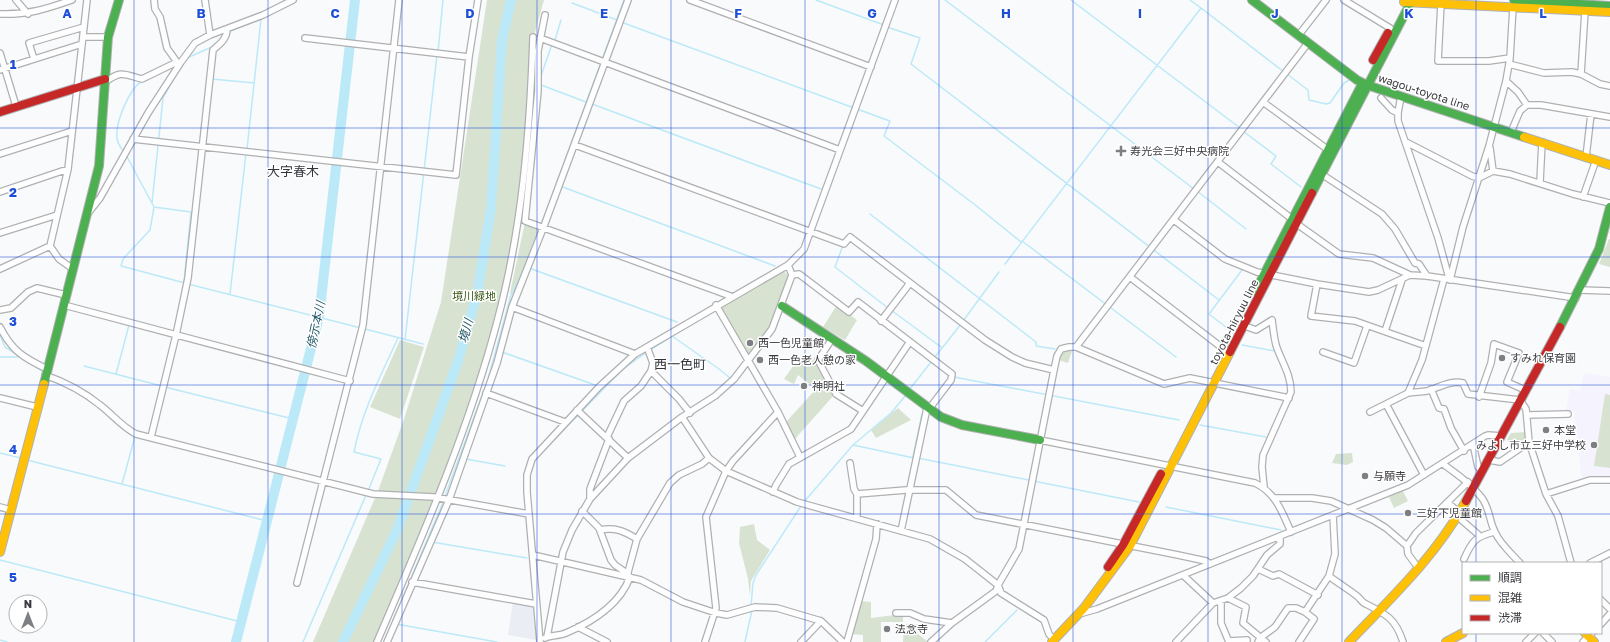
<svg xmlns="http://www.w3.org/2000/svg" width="1610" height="642" font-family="'Golos Text','Noto Sans JP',sans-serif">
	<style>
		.built { fill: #ebedf5 }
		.education { fill: #f4f3fe }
		.green { fill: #d7e3d0 }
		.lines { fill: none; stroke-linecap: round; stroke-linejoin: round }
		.stream { stroke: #bce9f8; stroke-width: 1.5 }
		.river { stroke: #bce9f8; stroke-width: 10 }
		.street-casing { stroke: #afb0b2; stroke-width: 8 }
		.fast-casing { stroke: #afb0b2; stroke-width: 10 }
		.slow-casing { stroke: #afb0b2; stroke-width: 10 }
		.jam-casing { stroke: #afb0b2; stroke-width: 10 }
		.street { stroke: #fefeff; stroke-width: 5.5 }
		.fast { stroke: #4caf50; stroke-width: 8 }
		.slow { stroke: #ffc107; stroke-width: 8 }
		.jam { stroke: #c62828; stroke-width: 8 }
		.grid { fill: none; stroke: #1d4ed8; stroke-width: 1; stroke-opacity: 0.55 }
		.poi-dot { fill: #7e7f82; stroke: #fff; stroke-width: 1.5 }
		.labels { text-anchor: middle; stroke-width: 3; stroke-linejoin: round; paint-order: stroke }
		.street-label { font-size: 11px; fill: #3c3d41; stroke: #fff }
		.poi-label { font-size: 11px; fill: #3c3d41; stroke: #fff; text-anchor: start }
		.park-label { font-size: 11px; fill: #395815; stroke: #fff }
		.water-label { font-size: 12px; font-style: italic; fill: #245867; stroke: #fff }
		.quarter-label { font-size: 13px; fill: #34363e; stroke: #fff }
		.grid-label { font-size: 13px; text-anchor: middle; font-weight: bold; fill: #1d4ed8; stroke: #fff; stroke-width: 3; stroke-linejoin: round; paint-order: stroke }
	</style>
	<rect width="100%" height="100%" fill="#f9fafc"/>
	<!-- built -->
	<path class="built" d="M513,601L534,606L537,640L508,635Z"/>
	<!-- education -->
	<path class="education" d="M1584,373L1610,377V479H1582L1574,411L1566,410L1570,389L1580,391Z"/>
	<!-- green -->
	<path class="green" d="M487,0H544L534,36L517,219L504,306L474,406L378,642H313L378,491L404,419L441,302Z
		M525,222L542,227L524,273L513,294L510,293Z
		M1609,239H1610V267L1599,264Z
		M783,271L787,274L788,277L770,327L749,358L720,308Z
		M837,305L857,320L845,340L823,327Z
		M400,340L424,347L400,419L370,407Z
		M1073,348L1068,363L1058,360L1061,351Z
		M798,359L816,360L834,395L794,440L786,422L816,389L798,375L794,384L784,379Z
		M1605,394L1610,395V468L1594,466Z
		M898,408L911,420L876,438L871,430Z
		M1527,432V443L1515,450L1507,439L1511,433Z
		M1352,453L1353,462L1347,465L1332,463L1336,454Z
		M1403,491L1408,501L1394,508L1389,497Z
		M754,524L757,540L770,550L751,581L750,596L748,579L739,543L740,527Z
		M860,601L871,602V618L903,614V622H881V642H863V635L851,634Z
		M904,624H920L918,634L928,642H903Z"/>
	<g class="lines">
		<!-- stream -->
		<path class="stream" d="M816,0L884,25
			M945,0L1194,189
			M1071,0L1240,128
			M1190,0L1201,8
			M572,3L617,20
			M621,22L854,108
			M887,27L920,38L911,64L1219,300
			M228,32L261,19L247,149
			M555,40L561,20
			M551,47L541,76V85L586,102
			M438,52L443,0
			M187,58L214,46
			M1287,74L1308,90L1309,100L1326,104L1330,103L1344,83L1349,80
			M212,79L254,83
			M592,104L821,189
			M857,109L890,121L884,136L974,204L1021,242
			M1243,131L1276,156L1271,164L1301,187
			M124,152C121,148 117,143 117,138C115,123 129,89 142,81
			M126,155L154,207L150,230L123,259L121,266L185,283
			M560,186L775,266
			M1197,191L1246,229
			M152,203L163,98L181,66
			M154,207L191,212L184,282
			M870,214L1036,342V346L1055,349
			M541,225L624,0
			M1022,241L1176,357
			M842,248L835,267L888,308
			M1005,264L1201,8L1284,72
			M529,268L677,322
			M188,284L361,328
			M230,294L246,153
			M891,310L941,347
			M963,321L999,272
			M1227,328L1209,314L1242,270
			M365,329L423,344
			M0,335L5,347L44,372
			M405,340L437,55
			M1242,345L1275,351
			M650,350L672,336L719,369L730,378
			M502,352L595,385
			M0,357H18
			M84,366L162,386
			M116,374L129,325
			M954,377L1179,420
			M165,387L293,419
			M909,390L961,324
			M1200,425L1266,437
			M549,445L623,369L647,352
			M853,445L891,413L906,395
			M0,453L21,458
			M913,457L922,414
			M918,458L1139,502
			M466,459L505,466
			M27,460L267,521
			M122,484L134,440V436
			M368,491L381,459L354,452C362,411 381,375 398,338
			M445,496L488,379L511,295L525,266L539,229
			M803,503L853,445L914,458
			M1166,507L1281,530
			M432,542L527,558
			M0,560L241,622
			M751,606L753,583L756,575L801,506
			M396,624L497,642
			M0,640L7,642
			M303,642L366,495
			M384,642L444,500
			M745,642L752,610
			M985,642L1017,610"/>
		<!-- river -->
		<path class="river" d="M236,642L319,317L355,0
			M343,642L397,530L458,361L478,290L491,208L502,40L511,0"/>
		<defs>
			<path id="street" d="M16,0L28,14
				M154,0L155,9L160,17L167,48L177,62
				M205,0L210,35
				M690,0L871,67
				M1344,0L1390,28
				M1441,3L1438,61H1489L1510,58
				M0,14C28,15 46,9 72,0
				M545,15L538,51V91L525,221L733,297
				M1298,36L1326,0
				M83,37H108
				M305,38L469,57
				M540,38L840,150
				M0,53L16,106
				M34,59L29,43L84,27
				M1509,64L1544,73L1572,72L1581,74L1585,11
				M0,70L82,44
				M1581,74L1600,84L1610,86
				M1506,81L1518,92L1527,105H1541L1610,117
				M105,82C122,70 123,74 142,79L177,62L180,63
				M1381,98L1392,110L1398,113V121L1438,238L1449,278
				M1263,102L1327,149
				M1398,113L1401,96
				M1511,132L1520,111L1527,105
				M133,139L456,175L469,57L478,0
				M1406,142L1472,176L1479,178L1493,171L1510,174L1573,194L1610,203
				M575,145L844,244L850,237L985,340L1012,357L1025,363L1054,370
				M1490,148L1493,171
				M0,154L72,131
				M1586,157L1591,114
				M1218,162L1292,219
				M1323,175L1382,214L1395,229L1415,263L1419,264L1427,276
				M1540,182L1542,142
				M0,192L68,169
				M1583,197L1596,160
				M89,212L100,198L148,113L181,62L195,43L210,35L263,15L293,0
				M1174,220L1225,259L1257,272L1317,284L1369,292L1378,290L1410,275
				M1297,224L1339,254L1373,258L1410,275L1427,276L1576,298
				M0,233L57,215
				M0,269L50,246
				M73,269L59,259L50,246L68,169L87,0
				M792,275L799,274L849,312L858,302L952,374L951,380L929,409
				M1130,277L1225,350
				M1444,279L1422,360L1408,393C1415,392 1421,392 1427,391C1438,388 1450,380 1463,383L1468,394L1520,400L1526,409L1529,442L1546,494L1558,516L1571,563
				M1450,280L1463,227L1489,146L1506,81L1510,58L1513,7
				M1317,284L1311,316L1355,321L1426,346
				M1580,290L1610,291
				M64,305L350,381
				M716,305L778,412L800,457
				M512,307L635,354
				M0,310L11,308L28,292L37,288L66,295
				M881,321L910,283
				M1245,326L1256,330L1272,320C1273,328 1274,337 1276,345C1281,361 1291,374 1291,392L1263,455L1262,467L1264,487
				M0,327C12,351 24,358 47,369
				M1385,331L1402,280
				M832,339L818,360L836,394L863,411
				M1076,347L1308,43
				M1323,352L1354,363L1367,326
				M651,371L679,399L690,413
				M45,375C65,382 84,392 100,405C112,414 122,427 136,434L373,494L434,497L529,514
				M1431,389L1439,408L1444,409L1451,428L1464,451
				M486,393L565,422
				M1479,397L1491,363L1494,344L1519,353L1507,382L1525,390
				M0,398L37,407
				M1386,404L1424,475
				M577,410L628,458
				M1370,412L1408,393
				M1527,415L1568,414
				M682,417L709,458L726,471L797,502L930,539L965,559L998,585L1019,549L1054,370L1057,356L1061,349L1069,347H1076L1164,384L1190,378L1289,398
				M151,437L176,335L188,278L213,50C220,44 227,39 227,29
				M607,437L624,401L641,386L651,371L653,363L647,347
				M1040,440L1255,483C1276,493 1282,512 1291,532
				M1473,444L1478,467L1483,470
				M1489,460L1500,462L1529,442
				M850,463L854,489L857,494
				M1443,464C1457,474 1471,484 1482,498C1490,509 1489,521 1495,532C1500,544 1512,554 1520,563
				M773,492L776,485L789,464L851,429L909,343
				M1546,494L1590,480H1610
				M1275,498H1312L1331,501L1373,520L1386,528L1407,546L1416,533L1468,482
				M590,499V489L609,439
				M1448,503L1460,513
				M0,507L11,510
				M582,511L599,528L611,560L615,565L628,574
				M857,517V494L906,490H946L976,515L1178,555L1206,561L1210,564
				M1458,517L1480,536
				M600,530C615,527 624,531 637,539
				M901,531L927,408
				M1407,546L1408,554L1419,569
				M533,555L641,580L683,602L716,613L727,615L755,607L777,608L821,621L843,642
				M1464,559C1472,541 1475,537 1494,532
				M1590,563L1610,553
				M1258,569L1273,576L1279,574L1318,595
				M1183,575L1213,603
				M627,576L637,539L670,483L679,475L702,464L709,458
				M1329,576C1338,583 1348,589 1357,596C1360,598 1362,603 1366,604C1386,614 1396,619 1403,642
				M412,582L536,604
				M297,583L363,325L399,0
				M1228,598L1246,607L1243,623L1266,642
				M1601,600L1610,609
				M1221,601V623L1229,642
				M896,613H910L924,619L952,623
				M1079,614L1097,609L1408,485L1485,436L1488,435L1502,436
				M1601,624L1610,614
				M578,627L607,642
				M1543,633L1552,642
				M547,637L563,552L572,530L590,499L628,458L682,417L715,396L734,379L772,329L792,275L788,265
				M545,638C551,635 559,636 566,633C592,622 620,604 630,577
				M1229,641L1247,640
				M377,642C422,537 468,432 497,322C522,230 530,132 533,37
				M387,642L449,500L497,363L512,307L544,226L628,0
				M540,642L527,492V475L532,459L599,387L635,354L788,265L804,249L895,0
				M705,642L716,608L706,517L726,471L733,461L778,412
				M801,642L821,621
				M847,642L876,539L877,524
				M931,642L952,623L996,591L998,585L1001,593L1044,620L1049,634L1054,640
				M1176,642L1213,603L1228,598L1241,588L1253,576L1267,555L1280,544V537
				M1258,642L1260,638L1275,627L1288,608H1296L1305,612
				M1299,642L1314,619L1305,612L1329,576L1335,554L1333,515
				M1526,642L1535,633
				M1583,642L1592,633"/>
			<path id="fast" d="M1252,0L1357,80L1367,85L1524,137
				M1514,0L1610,6
				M1312,193L1412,0
				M1255,292L1361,86
				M782,306L866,361L941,417L962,425L1040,440
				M1560,327L1599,249L1610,207
				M44,384L99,166L108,37L119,0"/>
			<path id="slow" d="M1404,2L1610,12
				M1524,137L1610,165
				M0,552L44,384
				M1585,633L1594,642
				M1052,642L1084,608L1130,546L1230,352
				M1349,642C1391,598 1436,556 1466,501
				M1446,642L1463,633"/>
			<path id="jam" d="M1373,60L1388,33
				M0,112L105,79
				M1230,352L1312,193
				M1466,501L1560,327
				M1108,567L1123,545L1161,474"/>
		</defs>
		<!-- street casing -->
		<use href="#street" class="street-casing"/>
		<!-- fast casing -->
		<use href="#fast" class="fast-casing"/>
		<!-- slow casing -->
		<use href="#slow" class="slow-casing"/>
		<!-- jam casing -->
		<use href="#jam" class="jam-casing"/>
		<!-- street -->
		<use href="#street" class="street"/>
		<!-- fast -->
		<use href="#fast" class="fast"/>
		<!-- slow -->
		<use href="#slow" class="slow"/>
		<!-- jam -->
		<use href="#jam" class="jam"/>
	</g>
	<!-- grid -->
	<path class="grid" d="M134,0V642M268,0V642M402,0V642M537,0V642M671,0V642M805,0V642M939,0V642M1073,0V642M1208,0V642M1342,0V642M1476,0V563M0,128H1610M0,257H1610M0,385H1610M0,514H1610M1476,633V642"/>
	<!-- markers -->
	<g class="poi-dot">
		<path d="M1119 145h4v4h4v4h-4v4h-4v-4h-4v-4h4z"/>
		<circle cx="750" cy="343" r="4"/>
		<circle cx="1502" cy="358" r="4"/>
		<circle cx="760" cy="360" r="4"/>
		<circle cx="804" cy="386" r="4"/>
		<circle cx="1546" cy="430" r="4"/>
		<circle cx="1594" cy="445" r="4"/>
		<circle cx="1365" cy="476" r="4"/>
		<circle cx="1408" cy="513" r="4"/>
		<circle cx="887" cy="629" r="4"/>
	</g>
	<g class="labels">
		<!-- street labels -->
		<g class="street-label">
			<text transform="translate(1424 92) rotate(18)" y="4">wagou-toyota line</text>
			<text transform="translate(1234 322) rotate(-63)" y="4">toyota-hiryuu line</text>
		</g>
		<!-- poi labels -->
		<g class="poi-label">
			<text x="1130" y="155">寿光会三好中央病院</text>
			<text x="758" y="347">西一色児童館</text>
			<text x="1510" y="362">すみれ保育園</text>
			<text x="768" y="364">西一色老人憩の家</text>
			<text x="812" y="390">神明社</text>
			<text x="1554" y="434">本堂</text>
			<text x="1586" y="449" text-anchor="end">みよし市立三好中学校</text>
			<text x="1373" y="480">与願寺</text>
			<text x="1416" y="517">三好下児童館</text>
			<text x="895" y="633">法念寺</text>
		</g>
		<!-- park labels -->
		<g class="park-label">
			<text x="474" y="300">境川緑地</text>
		</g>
		<!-- water labels -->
		<g class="water-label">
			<text transform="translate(316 325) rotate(-78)" y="4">傍示本川</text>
			<text transform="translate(466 331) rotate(-74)" y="4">境川</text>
		</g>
		<!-- quarter labels -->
		<g class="quarter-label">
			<text x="293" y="176">大字春木</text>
			<text x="680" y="369">西一色町</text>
		</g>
	</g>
	<g class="grid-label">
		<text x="67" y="18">A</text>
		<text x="201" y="18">B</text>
		<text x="335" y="18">C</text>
		<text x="470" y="18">D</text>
		<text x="604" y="18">E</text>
		<text x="738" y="18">F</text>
		<text x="872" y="18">G</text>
		<text x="1006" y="18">H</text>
		<text x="1140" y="18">I</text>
		<text x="1275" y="18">J</text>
		<text x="1409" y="18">K</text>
		<text x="1543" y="18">L</text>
		<text x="13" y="69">1</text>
		<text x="13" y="197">2</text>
		<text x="13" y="326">3</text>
		<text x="13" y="454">4</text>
		<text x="13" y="582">5</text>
	</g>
	<!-- legend -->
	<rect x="1462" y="562" width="140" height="72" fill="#ffffff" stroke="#b1b1b3"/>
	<rect x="1470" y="575" width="20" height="6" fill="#4caf50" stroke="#b1b1b3"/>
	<text x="1498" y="582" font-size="12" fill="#3c3d41">順調</text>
	<rect x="1470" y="595" width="20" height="6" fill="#ffc107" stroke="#b1b1b3"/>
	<text x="1498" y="602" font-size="12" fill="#3c3d41">混雑</text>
	<rect x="1470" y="615" width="20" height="6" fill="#c62828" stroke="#b1b1b3"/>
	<text x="1498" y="622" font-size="12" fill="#3c3d41">渋滞</text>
	<!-- north arrow -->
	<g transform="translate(28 614)"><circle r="19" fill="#ffffff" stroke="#b1b1b3"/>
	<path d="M0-3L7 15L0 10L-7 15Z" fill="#7e7f82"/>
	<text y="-6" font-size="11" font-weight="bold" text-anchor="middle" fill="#3c3d41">N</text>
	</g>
</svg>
